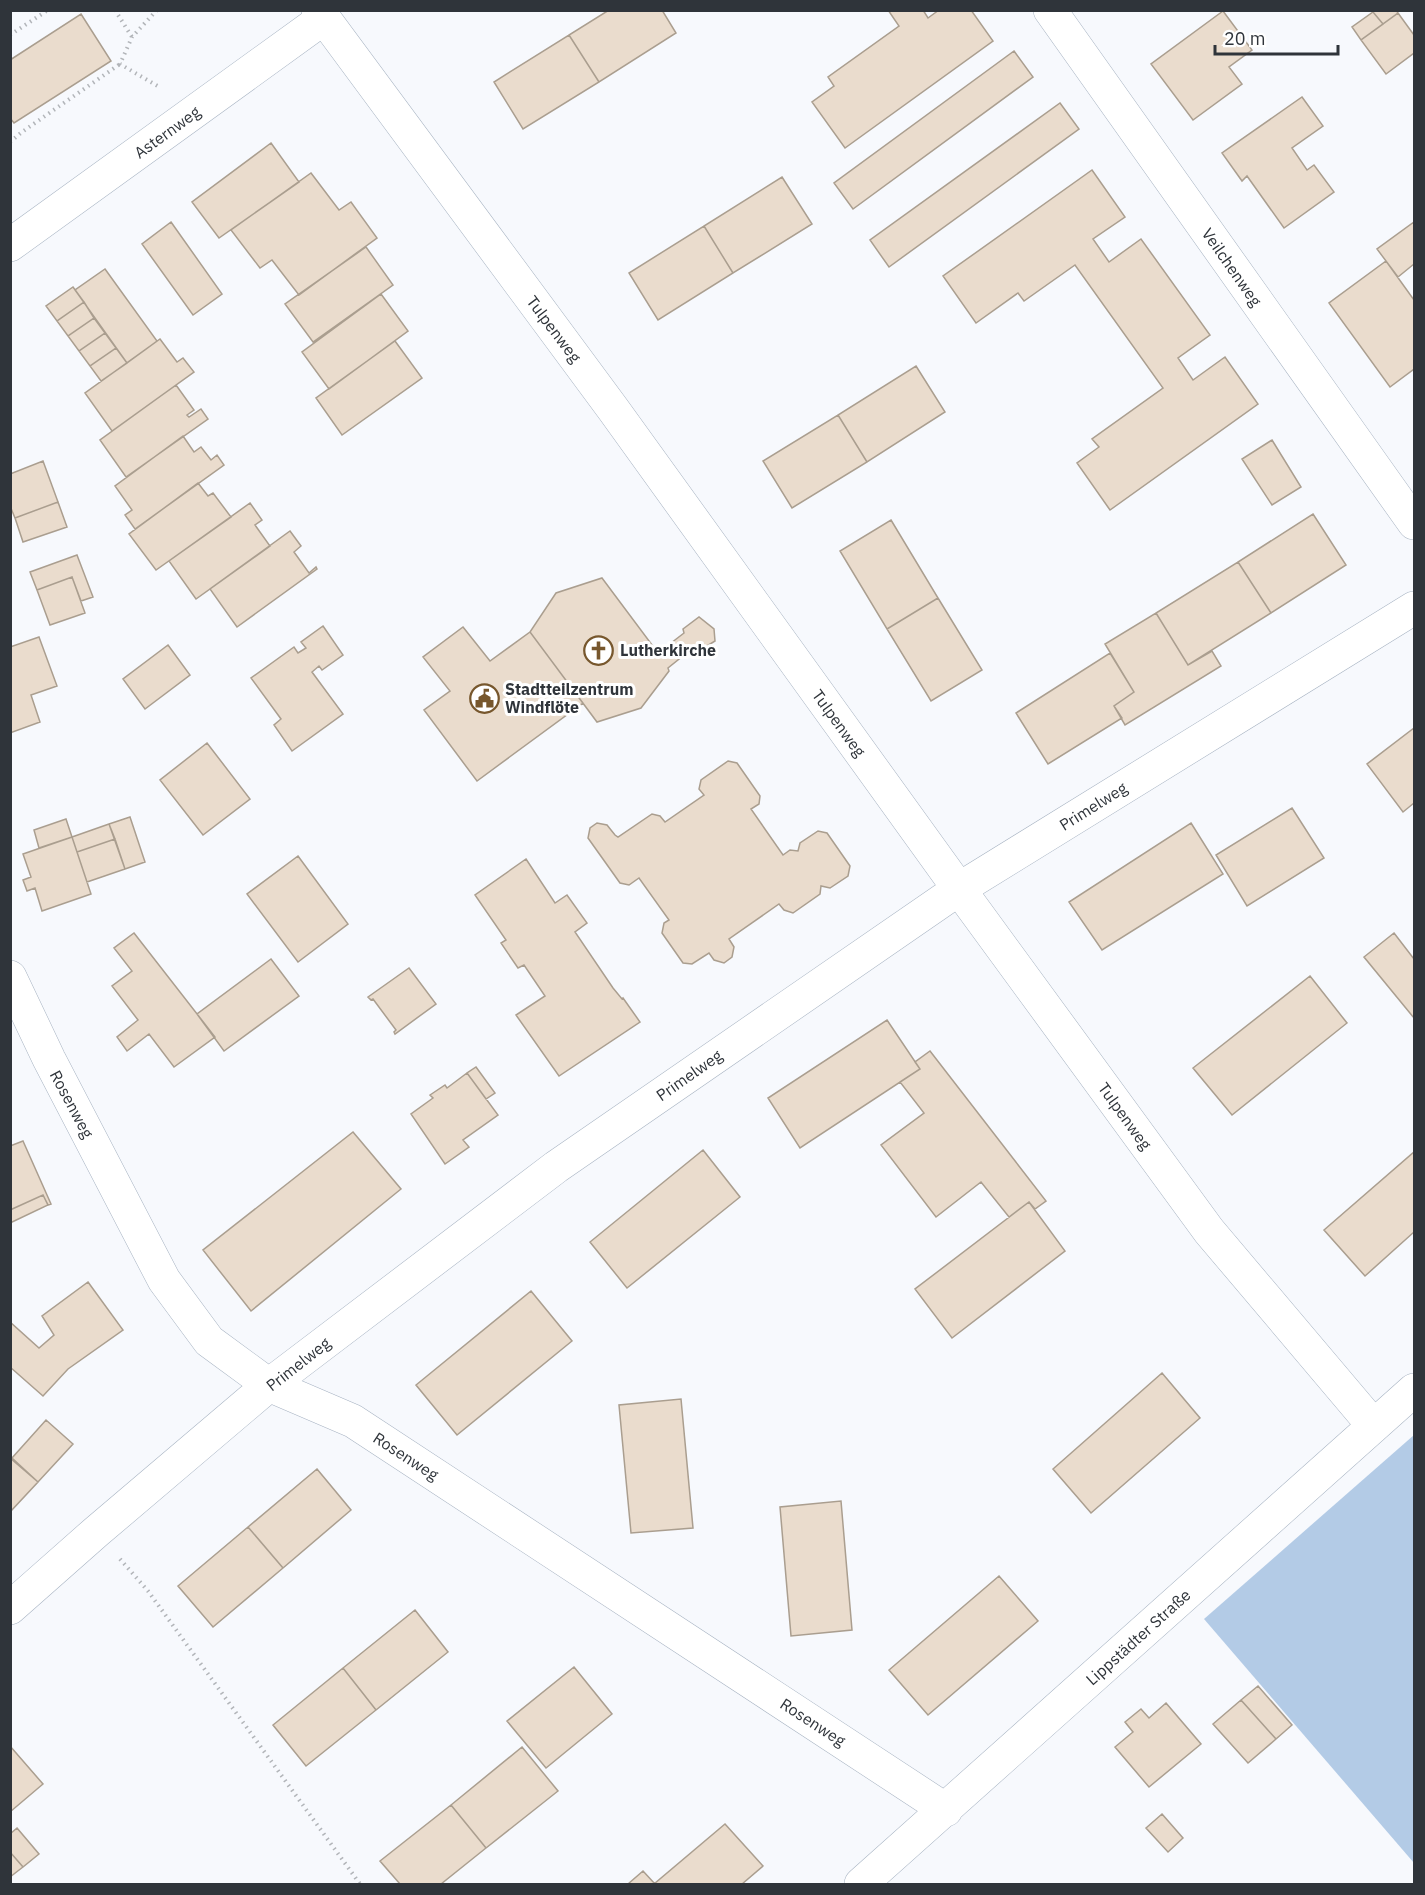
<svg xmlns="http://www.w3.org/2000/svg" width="1425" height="1895" font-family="'IBM Plex Sans',sans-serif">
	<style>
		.green { fill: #b3cbe6 }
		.building { fill: #eadccd; stroke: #aa9e8f; stroke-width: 1.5 }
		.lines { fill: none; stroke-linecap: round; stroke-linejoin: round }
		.street-casing { stroke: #a7b3c2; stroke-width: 34 }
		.path { stroke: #b2b5b9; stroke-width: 4; stroke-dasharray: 1.5 4.5; stroke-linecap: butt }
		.street { stroke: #fff; stroke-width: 33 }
		.labels { text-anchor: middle; stroke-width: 6; stroke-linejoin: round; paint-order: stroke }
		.street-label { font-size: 16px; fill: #2f343a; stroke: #fff }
		.poi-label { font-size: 16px; font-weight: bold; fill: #2f343a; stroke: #fff; text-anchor: start }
	</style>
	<rect width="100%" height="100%" fill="#f7f9fd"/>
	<!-- green -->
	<path class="green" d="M1414,1435V1863L1204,1619Z"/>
	<!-- building -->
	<path class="building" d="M609,10H662L676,33L599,82L569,35Z
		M888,10H923L928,18L939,10H971L993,41L845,148L812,102L834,86L828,77L899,26Z
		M1375,10H1396L1398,13L1383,24L1373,12Z
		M1223,11L1252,50L1229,67L1242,84L1193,120L1151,64Z
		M1373,12L1383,24L1361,40L1352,27Z
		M1398,13L1414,35V53L1386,74L1361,40Z
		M81,14L111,61L14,123L10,118V60Z
		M569,35L599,82L523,129L494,82Z
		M1014,51L1033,77L853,209L834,183Z
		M1302,97L1323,126L1292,148L1307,170L1314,165L1334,192L1284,228L1247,176L1242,181L1222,153Z
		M1060,103L1079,129L889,267L870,240Z
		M271,143L299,182L219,238L192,202Z
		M1092,170L1125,217L1093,239L1109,262L1141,239L1210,335L1178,358L1193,380L1225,357L1258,404L1110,510L1077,463L1099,447L1092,439L1163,388L1075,265L1024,301L1018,293L976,323L943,276Z
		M311,173L339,210L351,202L377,238L299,295L272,260L260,268L231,230Z
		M782,177L812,224L733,273L704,226Z
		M171,222L222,294L193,315L142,244Z
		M1414,222V264L1398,277L1377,249Z
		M704,226L733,273L658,320L629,273Z
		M366,247L393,285L313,342L285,304Z
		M1386,261L1414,300V369L1390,387L1329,303Z
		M105,269L157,341L127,363L75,290Z
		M73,287L84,302L57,321L46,306Z
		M381,294L408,331L329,389L302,352Z
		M84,302L94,318L68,336L57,321Z
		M94,318L105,333L79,351L68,336Z
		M105,333L116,348L90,366L79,351Z
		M160,339L177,362L183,358L194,372L112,431L85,393Z
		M395,341L422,378L342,435L316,398Z
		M116,348L127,363L101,381L90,366Z
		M916,366L945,412L867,462L838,415Z
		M176,385L194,410L187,415L189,417L201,409L208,419L126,477L100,440Z
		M838,415L867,462L792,508L763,461Z
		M183,436L194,452L201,447L211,460L217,455L224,465L135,529L125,515L132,510L115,486Z
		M1272,440L1301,487L1272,505L1242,459Z
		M43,461L58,502L15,518L10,506V474Z
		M198,483L208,496L213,493L231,517L156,570L129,534Z
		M58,502L67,527L23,542L15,518Z
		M250,503L262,520L255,525L270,546L196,599L169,561Z
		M1313,514L1346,565L1271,613L1238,562Z
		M891,520L938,598L887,629L840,551Z
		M290,531L301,546L294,552L309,573L316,567L317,569L237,627L210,589Z
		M77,555L93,597L81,601L72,577L37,590L30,572Z
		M1238,562L1271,613L1188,665L1156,613Z
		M72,577L85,613L50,625L37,590Z
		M602,578L658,653L684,633L683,629L699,617L714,629L715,641L699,651L693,648L668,668L669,671L641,708L597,722L530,632L556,593Z
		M938,598L982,670L931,701L887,629Z
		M1156,613L1188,665L1212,651L1221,666L1125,725L1114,706L1134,692L1105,644Z
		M323,626L343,655L322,670L319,666L312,672L343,714L292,751L274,725L281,719L251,678L294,647L298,653L306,648L301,642Z
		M463,627L490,661L530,632L583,703L477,781L424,710L450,691L423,657Z
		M39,637L57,686L31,695L40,722L10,733V647Z
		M168,645L190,675L145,709L123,679Z
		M1110,653L1134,692L1114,706L1122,718L1048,764L1016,713Z
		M1414,728V803L1403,812L1367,764Z
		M207,743L250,799L203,835L160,780Z
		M728,761L737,763L760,796L759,804L751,809L783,855L790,850L798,851L800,843L818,831L827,833L850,866L848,876L830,888L821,886L820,894L793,913L784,910L779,904L729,939L734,947L732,957L724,963L714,960L709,953L692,964L683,963L662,933L664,923L669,920L639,878L629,885L620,883L588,838L590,828L597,823L607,825L615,835L618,837L652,814L660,816L665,822L704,795L699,789L701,780Z
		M1292,808L1324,858L1247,906L1216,855Z
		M130,817L145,862L125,869L109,824Z
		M66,819L72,837L39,848L34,830Z
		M1191,823L1223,874L1102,950L1069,902Z
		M109,824L115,839L77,852L72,837Z
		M72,837L91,894L42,911L35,888L27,891L23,880L31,877L23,854Z
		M115,839L125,869L87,882L77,852Z
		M298,856L348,924L298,962L247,894Z
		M526,859L555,903L567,895L587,923L575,932L613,988L622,999L623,998L640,1022L559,1076L516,1015L545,996L524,965L518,968L501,943L506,940L475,895Z
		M134,933L215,1037L174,1067L149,1034L127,1051L117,1037L138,1020L112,986L132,971L114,948Z
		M1394,933L1414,959V1018L1364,957Z
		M271,959L299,996L224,1051L197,1014Z
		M409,968L436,1004L395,1034L394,1032L396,1030L373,999L371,1000L368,997Z
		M1310,976L1347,1023L1232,1115L1193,1068Z
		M887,1020L920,1069L800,1148L768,1098Z
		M930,1051L1046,1201L1035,1209L1029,1202L1009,1217L981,1182L936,1217L881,1145L924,1113L900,1082L920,1069L915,1062Z
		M476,1067L495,1093L486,1099L467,1073Z
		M467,1073L498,1115L463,1140L469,1147L445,1164L411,1114L433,1098L430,1095L445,1085L447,1088Z
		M353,1132L401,1189L251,1311L203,1250Z
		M23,1141L51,1204L48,1205L43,1195L10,1210V1146Z
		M703,1150L740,1197L627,1288L590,1242Z
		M1414,1152V1232L1365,1276L1324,1230Z
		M43,1195L48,1205L10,1223V1210Z
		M1029,1202L1065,1251L952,1338L915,1289Z
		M88,1282L123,1330L68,1369L43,1396L10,1367V1322L39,1348L54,1335L42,1316Z
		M531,1291L572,1341L457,1435L416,1385Z
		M1162,1373L1200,1418L1091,1513L1053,1469Z
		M681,1399L693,1528L631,1533L619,1405Z
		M46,1420L73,1444L38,1482L12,1458Z
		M10,1458L38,1482L10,1512Z
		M317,1469L351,1510L283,1568L248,1527Z
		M841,1501L852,1630L791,1636L780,1507Z
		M248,1527L283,1568L213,1627L178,1586Z
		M999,1576L1038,1621L928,1715L889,1670Z
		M415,1610L448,1652L376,1710L343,1668Z
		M574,1667L612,1714L546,1768L507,1721Z
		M343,1668L376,1710L306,1766L273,1725Z
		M1258,1686L1292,1725L1276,1739L1241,1700Z
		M1241,1700L1276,1739L1248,1763L1213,1724Z
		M1166,1703L1201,1744L1149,1787L1115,1747L1133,1732L1125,1722L1141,1709L1149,1718Z
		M10,1746L43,1784L10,1812Z
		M522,1747L558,1791L486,1848L451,1805Z
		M451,1805L486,1848L441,1884H400L380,1861Z
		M1162,1814L1183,1838L1168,1852L1146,1828Z
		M725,1824L763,1866L742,1884H654Z
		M17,1828L39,1854L23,1867L10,1852V1834Z
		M10,1852L23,1867L10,1877Z
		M643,1871L655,1884H628Z"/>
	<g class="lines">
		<defs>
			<path id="street" d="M318,10L613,409L959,889L1209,1231L1373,1425
				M1050,10L1414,523
				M10,245L324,18
				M10,977L49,1059L164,1280L209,1341L269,1385L353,1421L946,1810
				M10,1608L96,1532L269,1385L556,1167L959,889L1414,608
				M861,1884L1414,1390"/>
		</defs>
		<!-- street casing -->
		<use href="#street" class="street-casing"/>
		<!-- path -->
		<path class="path" d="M115,10L132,37
			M157,10L132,37L120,64L161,88
			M10,35L48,10
			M10,142L22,132L120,64
			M120,1559L148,1591L360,1884"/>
		<!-- street -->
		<use href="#street" class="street"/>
	</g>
	<!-- icons -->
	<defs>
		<symbol id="church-ring" viewBox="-11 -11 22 22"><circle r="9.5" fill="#fff" stroke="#77572d" stroke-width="1.5"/><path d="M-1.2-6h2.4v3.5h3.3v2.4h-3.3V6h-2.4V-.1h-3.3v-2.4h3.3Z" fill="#77572d"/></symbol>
		<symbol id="civic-ring" viewBox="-11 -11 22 22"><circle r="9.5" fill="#fff" stroke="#77572d" stroke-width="1.5"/><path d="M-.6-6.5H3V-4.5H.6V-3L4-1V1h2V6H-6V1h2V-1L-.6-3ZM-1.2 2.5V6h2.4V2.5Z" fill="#77572d"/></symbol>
	</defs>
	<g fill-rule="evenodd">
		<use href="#church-ring" x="582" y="634" width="33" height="33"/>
		<use href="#civic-ring" x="468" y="682" width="33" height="33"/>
	</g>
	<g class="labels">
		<!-- street labels -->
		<g class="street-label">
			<text transform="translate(167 132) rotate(-36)" y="6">Asternweg</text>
			<text transform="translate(1232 267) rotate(55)" y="6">Veilchenweg</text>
			<text transform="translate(554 329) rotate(53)" y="6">Tulpenweg</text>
			<text transform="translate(839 723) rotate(54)" y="6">Tulpenweg</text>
			<text transform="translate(1093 806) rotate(-32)" y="6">Primelweg</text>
			<text transform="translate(689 1075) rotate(-35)" y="6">Primelweg</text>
			<text transform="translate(72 1104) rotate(62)" y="6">Rosenweg</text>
			<text transform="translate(1125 1116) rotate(54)" y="6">Tulpenweg</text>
			<text transform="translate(298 1364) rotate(-38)" y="6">Primelweg</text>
			<text transform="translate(406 1456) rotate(33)" y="6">Rosenweg</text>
			<text transform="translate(1138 1637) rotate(-42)" y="6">Lippstädter Straße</text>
			<text transform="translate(813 1722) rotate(33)" y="6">Rosenweg</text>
		</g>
		<!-- poi labels -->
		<g class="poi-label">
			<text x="620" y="656">Lutherkirche</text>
			<text x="505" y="695">Stadtteilzentrum<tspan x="505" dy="18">Windflöte</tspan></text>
		</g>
	</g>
	<!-- border -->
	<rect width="1425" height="1895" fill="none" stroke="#2f343a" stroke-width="24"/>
	<!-- scale -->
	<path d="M1215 45v9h123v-9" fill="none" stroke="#2f343a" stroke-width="3"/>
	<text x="1224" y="45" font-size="18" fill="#2f343a" stroke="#ffffff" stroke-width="4.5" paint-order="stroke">20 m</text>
</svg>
